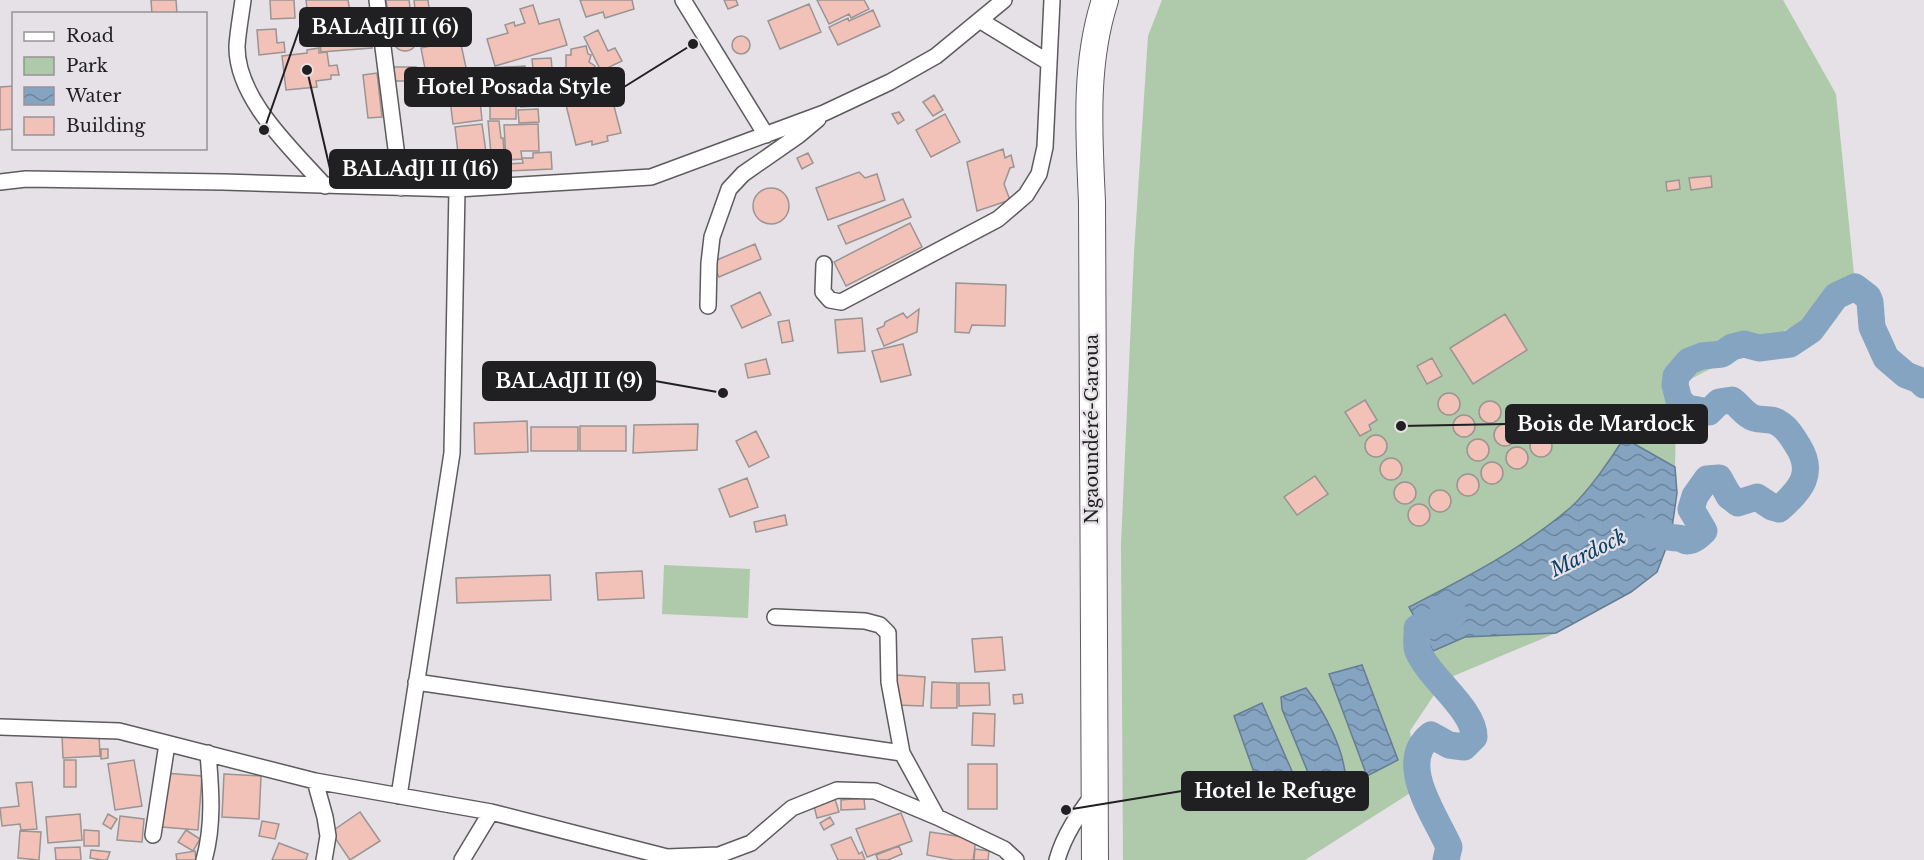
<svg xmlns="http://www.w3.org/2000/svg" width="1924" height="860" font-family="'Libre Baskerville',serif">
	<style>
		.park { fill: #aecaaa }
		.water { fill: url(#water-waves); stroke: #667c92; stroke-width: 1.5 }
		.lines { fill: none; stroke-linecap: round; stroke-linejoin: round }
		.river { stroke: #84a4c2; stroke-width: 27 }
		.building { fill: #f2c2b8; stroke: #9a9493; stroke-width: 1.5 }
		.minor-casing { stroke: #5e5b5f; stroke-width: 18 }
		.trunk-casing { stroke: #5e5b5f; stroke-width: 28 }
		.minor { stroke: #fff; stroke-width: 15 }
		.trunk { stroke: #fff; stroke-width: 26 }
		.labels { text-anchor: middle; stroke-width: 4.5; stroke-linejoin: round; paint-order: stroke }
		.street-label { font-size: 18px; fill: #201f21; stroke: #e5e1e6 }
		.water-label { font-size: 20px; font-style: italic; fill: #0b4168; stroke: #e5e1e6 }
		.leader { fill: none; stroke: #201f21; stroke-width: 2 }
		.callout-dot { fill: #201f21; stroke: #e5e1e6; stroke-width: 2 }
		.callout { fill: #201f21; stroke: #201f21; stroke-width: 2 }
		.callout-label { font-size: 20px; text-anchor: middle; font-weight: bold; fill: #fff }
	</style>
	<defs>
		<pattern id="water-waves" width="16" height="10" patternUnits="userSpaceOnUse" patternTransform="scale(1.5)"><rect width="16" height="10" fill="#84a4c2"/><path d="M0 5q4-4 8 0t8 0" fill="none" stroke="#6c859d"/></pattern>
	</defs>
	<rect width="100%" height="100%" fill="#e5e1e6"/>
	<!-- park -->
	<path class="park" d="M1162,0H1783L1836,94L1856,294L1677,386L1675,467L1677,493L1671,535L1657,572L1631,592L1556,633L1444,680L1410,731L1418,788L1305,860H1123L1121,544L1134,253L1148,36Z
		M664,565L750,569L748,618L662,614Z"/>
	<!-- water -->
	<path class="water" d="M1624,438L1675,467L1677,493L1671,535L1657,572L1631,592L1556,633L1465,637L1433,651L1409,607C1465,578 1522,549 1570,508C1588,492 1611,459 1624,438Z
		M1362,665L1398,760L1367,776L1329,674Z
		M1306,688C1325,712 1345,751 1346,782L1337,786L1316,792L1282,709L1281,697Z
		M1262,703L1302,794L1297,802L1283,809L1269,804L1261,792L1234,716Z"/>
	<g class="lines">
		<!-- river -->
		<path class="river" d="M1636,531C1651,530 1662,538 1678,538C1682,538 1684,541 1687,541C1694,541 1700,535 1704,531L1691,509L1695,496L1707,479L1719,478L1729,496L1738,503L1757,497L1772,507L1779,509C1801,490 1815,473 1798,446C1793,438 1788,429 1780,424C1771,417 1763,421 1754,418C1745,415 1740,406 1732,400L1719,402L1709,412L1687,408L1679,400L1675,385L1676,376L1689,361L1702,356L1722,354L1732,347L1744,344L1759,348L1790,344L1811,330L1836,296L1855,287L1868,297L1870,302L1872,327L1886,358L1906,375L1919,380L1924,385
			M1446,860L1449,847C1437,818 1395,763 1431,735L1449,745L1464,747L1474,737C1475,710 1429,678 1418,651C1415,644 1418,636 1417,628L1454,614"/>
	</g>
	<!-- building -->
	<path class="building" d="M151,0H176L177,14H152Z
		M270,0H294L295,18L271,19Z
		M306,0H348L350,11L341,12L342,22L309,25Z
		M386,0H409L412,23L390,26Z
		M414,0H428L430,16L416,18Z
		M580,0H632L634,9L605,18L603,12L586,17Z
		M724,0H736L738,5L728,9Z
		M817,0H864L869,9L851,18L849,14L829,24Z
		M809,4L821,32L780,49L768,21Z
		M533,5L539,24L559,19L567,45L495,66L487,39L508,33L505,25L514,22L515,26L525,23L520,9Z
		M873,10L880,26L838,45L829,27L848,18L849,21Z
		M338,27V36L371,34L372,48L321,52L319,29Z
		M393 39a12 12 0 1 1 24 0a12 12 0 1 1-24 0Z
		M276,29L277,43L284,42L285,52L259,55L257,30Z
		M598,30L608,51L615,48L622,61L601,71L584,37Z
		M732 45a9 9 0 1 1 18 0a9 9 0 1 1-18 0Z
		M460,40L467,72L427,79L421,48Z
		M586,46L588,54L591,55L589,62L595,66V75L561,77L566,66V55H571V49Z
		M319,48V53L327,52L329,66L337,65L339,75H331V79L316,81L317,87L286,90L282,56L307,53V50Z
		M551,58L553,78L534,80L532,59Z
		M525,66L526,80L491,81L490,68Z
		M394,67H416V81H394Z
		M377,73L382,117L368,118L363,75Z
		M478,80L482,120L453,124L448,83Z
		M490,82H516V119H490Z
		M14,86V129L0,130V87Z
		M610,91L621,133L607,136L608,141L592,145V141L576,145L566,105L581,102L580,98L588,96V100L598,98L597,94Z
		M934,95L943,110L933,116L923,102Z
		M535,99V106L521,107V100Z
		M538,109L539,122L519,123L518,110Z
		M899,112L904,120L898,124L892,114Z
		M945,114L960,142L931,157L916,130Z
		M488,121H499L501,138H503L505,164L492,165Z
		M482,124L487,159L459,162L455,127Z
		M538,124L539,151H521L522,159L506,160L504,125Z
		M1003,149L1005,158L1011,155L1014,167L1010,168L1004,184L1010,200L977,211L967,162Z
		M551,152L552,169L508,171L507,164L523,163L522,158H533V153Z
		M808,153L813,163L802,169L797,158Z
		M859,172L865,178L877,174L885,200L828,220L816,188Z
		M1711,176L1712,187L1691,190L1689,178Z
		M1679,180L1680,189L1667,191L1666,182Z
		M753 206a18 18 0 1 1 36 0a18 18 0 1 1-36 0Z
		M903,199L911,217L846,244L838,226Z
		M910,223L922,247L846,286L834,262Z
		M755,244L761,259L719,277L712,262Z
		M956,283L1006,285L1005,326L972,325L969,333L955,332Z
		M760,292L771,315L742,328L731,306Z
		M919,309L917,332L884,346L877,329L884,326L885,322L903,313L907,318Z
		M1505,314L1527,350L1473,384L1450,348Z
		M862,318L865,351L838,353L835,320Z
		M789,320L793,341L782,343L778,322Z
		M903,344L911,375L881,382L872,351Z
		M1432,358L1442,376L1427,384L1417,366Z
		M766,359L770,374L748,378L745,364Z
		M1438 404a11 11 0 1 1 22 0a11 11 0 1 1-22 0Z
		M1365,400L1377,420L1369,425L1371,430L1360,436L1345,412Z
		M1479 412a11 11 0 1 1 22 0a11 11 0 1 1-22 0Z
		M1453 426a11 11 0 1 1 22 0a11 11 0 1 1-22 0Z
		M1552 432a11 11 0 1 1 22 0a11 11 0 1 1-22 0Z
		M527,421L528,452L475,454L474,423Z
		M1494 435a11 11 0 1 1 22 0a11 11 0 1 1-22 0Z
		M698,424L697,450L633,453L634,425Z
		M580,426H626V451H580Z
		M531,427H578V451H531Z
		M756,431L769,457L749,467L736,441Z
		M1365 446a11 11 0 1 1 22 0a11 11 0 1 1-22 0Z
		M1530 446a11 11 0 1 1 22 0a11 11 0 1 1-22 0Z
		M1467 450a11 11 0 1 1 22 0a11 11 0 1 1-22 0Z
		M1506 458a11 11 0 1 1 22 0a11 11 0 1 1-22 0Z
		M1380 469a11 11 0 1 1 22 0a11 11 0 1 1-22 0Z
		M1481 473a11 11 0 1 1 22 0a11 11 0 1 1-22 0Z
		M1457 485a11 11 0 1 1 22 0a11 11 0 1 1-22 0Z
		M1315,476L1328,494L1297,515L1284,497Z
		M747,478L758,507L730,517L719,489Z
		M1394 493a11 11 0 1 1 22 0a11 11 0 1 1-22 0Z
		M1429 501a11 11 0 1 1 22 0a11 11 0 1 1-22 0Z
		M1408 515a11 11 0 1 1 22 0a11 11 0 1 1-22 0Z
		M785,515L787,525L756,532L754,522Z
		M642,571L644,598L598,600L596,573Z
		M550,575L551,600L457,603L456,578Z
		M1002,637L1005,670L975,672L972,639Z
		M897,675L925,677L923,706L896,705Z
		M932,682L957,683V708H931Z
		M959,683H989L990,705L959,706Z
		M1022,694L1023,703L1014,704L1013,695Z
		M973,713L995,714L994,746L972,745Z
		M99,734L100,756L63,758L62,735Z
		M101,749H108V758L101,759Z
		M64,760H76V787H64Z
		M134,760L142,806L115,810L108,764Z
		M968,764H997V809H968Z
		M165,773L202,776L198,830L162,827Z
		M224,774L261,776L259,819L222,817Z
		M32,782L37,829L21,830L20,824L2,826L0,808L19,806L16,783Z
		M834,796L839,812L817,818L813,802Z
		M864,798L865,809L841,810V800Z
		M360,812L380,841L350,860L331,832Z
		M901,813L912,841L867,857L856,829Z
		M80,814L82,840L48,843L46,817Z
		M108,814L117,819L111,829L103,824Z
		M120,816L144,819L142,842L117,840Z
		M830,817L834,824L824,830L820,823Z
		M262,821L279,824L275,839L259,836Z
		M84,830L99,831V846H84Z
		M186,830L200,839L193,851L178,842Z
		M20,831L41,832L39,860L18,858Z
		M930,832L976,839L973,860H954L927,855Z
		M851,837L859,854L862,852L865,860H838L831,845Z
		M279,843L308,854L306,860H272Z
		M899,846L902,854L888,860H878L876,855Z
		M80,847L81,860H56L55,848Z
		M975,849L989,851L988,860H974Z
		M91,850L110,852L107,860H102L90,858Z
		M195,851L196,860H177L176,854Z"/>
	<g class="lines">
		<defs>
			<path id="minor" d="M243,0C241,15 238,31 237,46C236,99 293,150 325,186
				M377,0L401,188
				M683,0L766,135
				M981,21L1048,62
				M0,182L26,179L223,182L457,189L651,177L824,113L890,82L936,56L1004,0
				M824,264L823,292L830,300L841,302L998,219L1026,195L1039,174L1045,147L1052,0
				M708,306L709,263L712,237L729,189L743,174L799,135L818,119
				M775,617L865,621L880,625L888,633L889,682L902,753L937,817
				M416,682L902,753
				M0,727L119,731L315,781L491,812L667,857L719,855L751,843L792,808L837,790L875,791L937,817L1004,849L1016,860
				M315,781L325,817L328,836L324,860
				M399,796L452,453L457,189
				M153,835L167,744
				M204,860C214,825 211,789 208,753
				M462,860L491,812
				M1057,860C1064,835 1078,815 1093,795"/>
			<path id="trunk" d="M1095,860L1092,202C1089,134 1084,65 1105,0"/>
		</defs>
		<!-- minor casing -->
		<use href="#minor" class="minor-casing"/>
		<!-- trunk casing -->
		<use href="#trunk" class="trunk-casing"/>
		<!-- minor -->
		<use href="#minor" class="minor"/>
		<!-- trunk -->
		<use href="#trunk" class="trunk"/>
	</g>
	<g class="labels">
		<!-- street labels -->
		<g class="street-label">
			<text transform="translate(1092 429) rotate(-90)" y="6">Ngaoundéré-Garoua</text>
		</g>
		<!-- water labels -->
		<g class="water-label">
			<text transform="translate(1588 553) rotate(-26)" y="7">Mardock</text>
		</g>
	</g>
	<!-- callouts -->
	<path class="leader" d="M264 130L300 27M693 44L624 87M307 70L330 169M723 393L655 381M1401 426L1506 424M1066 810L1182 791"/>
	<g class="callout-dot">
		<circle cx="264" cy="130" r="6"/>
		<circle cx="693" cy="44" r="6"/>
		<circle cx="307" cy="70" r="6"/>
		<circle cx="723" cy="393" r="6"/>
		<circle cx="1401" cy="426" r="6"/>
		<circle cx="1066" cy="810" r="6"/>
	</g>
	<g class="callout">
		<rect x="300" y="8" width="171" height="38" rx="6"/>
		<rect x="405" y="68" width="219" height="38" rx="6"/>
		<rect x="330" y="150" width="181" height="38" rx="6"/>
		<rect x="483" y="362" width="172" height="38" rx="6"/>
		<rect x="1506" y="405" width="201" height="38" rx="6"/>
		<rect x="1182" y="772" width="186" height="38" rx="6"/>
	</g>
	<g class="callout-label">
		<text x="385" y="34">BALAdJI II (6)</text>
		<text x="514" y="94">Hotel Posada Style</text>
		<text x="420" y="176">BALAdJI II (16)</text>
		<text x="569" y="388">BALAdJI II (9)</text>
		<text x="1606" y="431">Bois de Mardock</text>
		<text x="1275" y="798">Hotel le Refuge</text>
	</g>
	<!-- legend -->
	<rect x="12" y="12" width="195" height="138" fill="#e5e1e6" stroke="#969397" stroke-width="1.5"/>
	<rect x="24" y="32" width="30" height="9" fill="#ffffff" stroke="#969397" stroke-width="1.5"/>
	<text x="66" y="42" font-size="18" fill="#201f21">Road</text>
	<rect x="24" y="57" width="30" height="18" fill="#aecaaa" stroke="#969397" stroke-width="1.5"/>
	<text x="66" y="72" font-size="18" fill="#201f21">Park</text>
	<rect x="24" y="87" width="30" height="18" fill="url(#water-waves)" stroke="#969397" stroke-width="1.5"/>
	<text x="66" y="102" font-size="18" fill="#201f21">Water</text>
	<rect x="24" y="117" width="30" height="18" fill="#f2c2b8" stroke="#969397" stroke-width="1.5"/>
	<text x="66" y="132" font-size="18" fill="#201f21">Building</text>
</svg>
